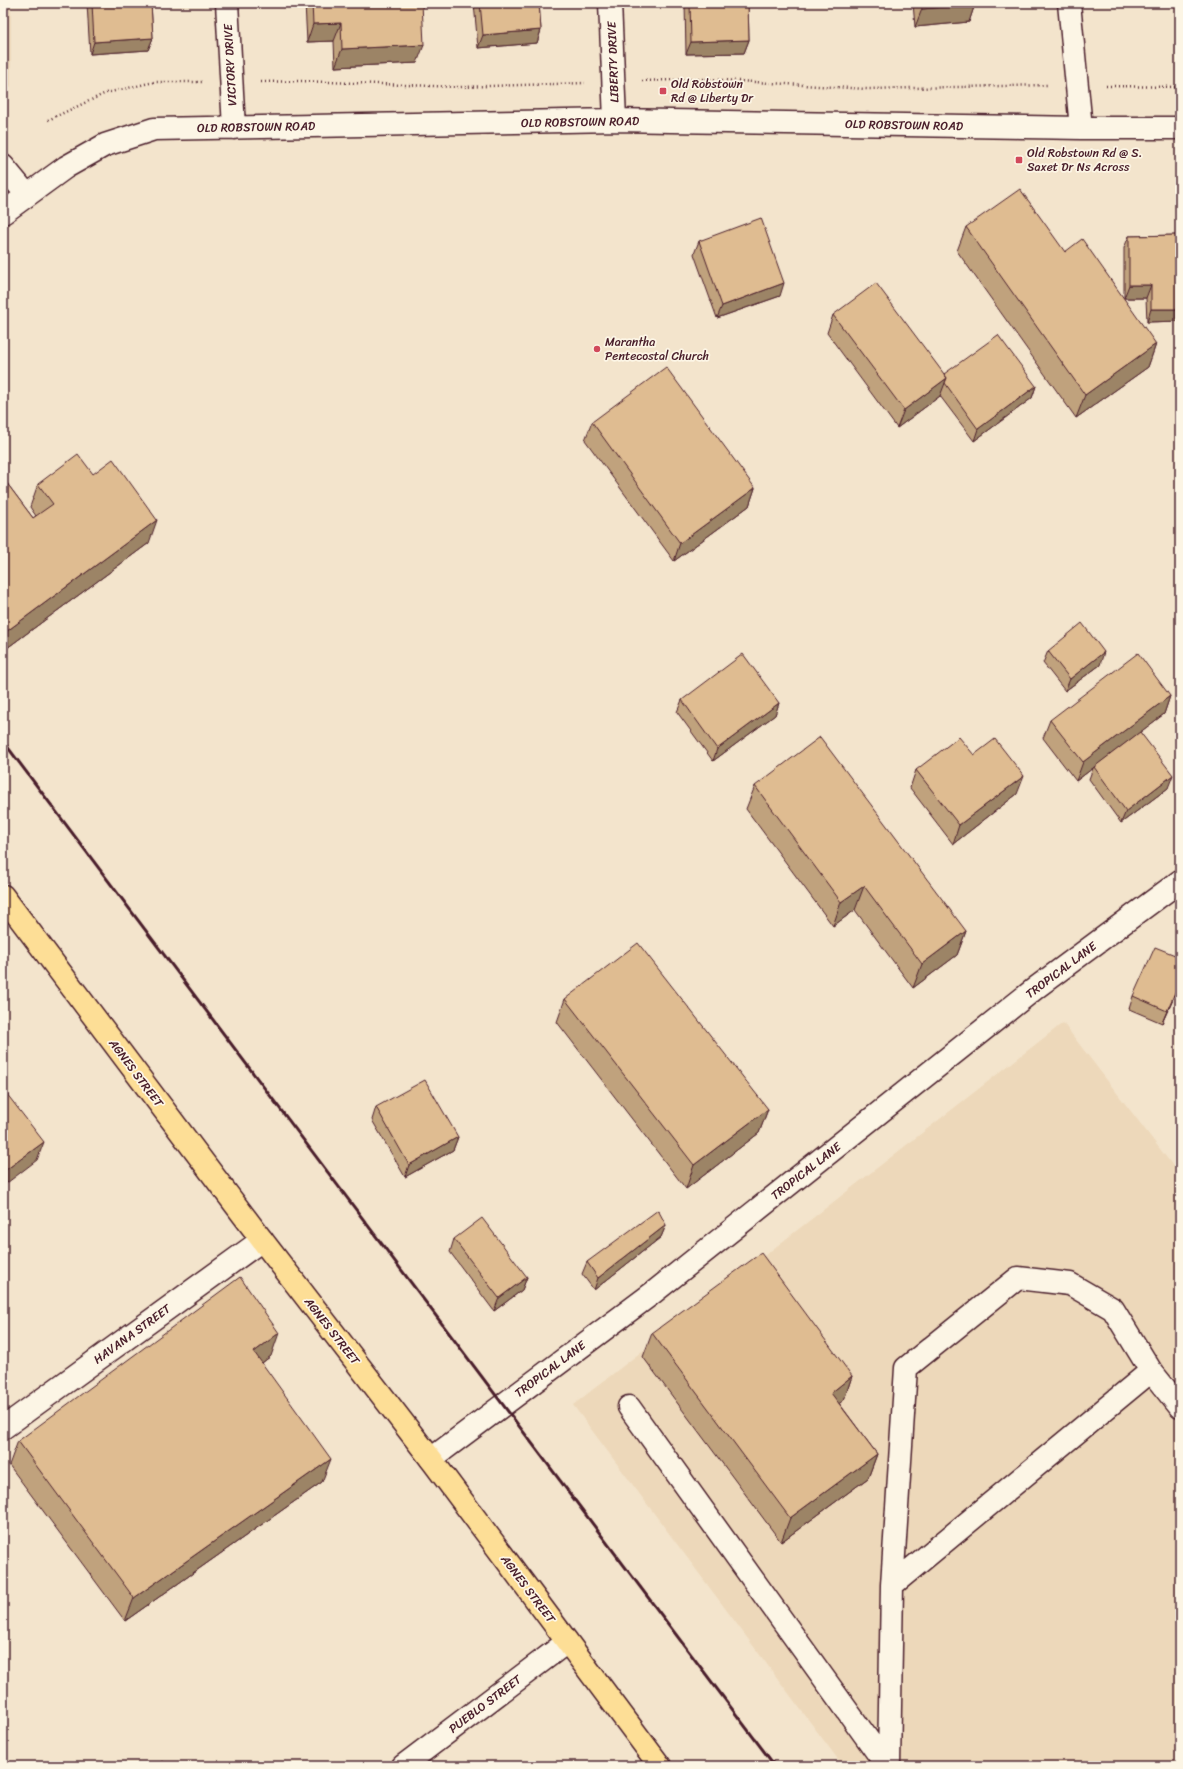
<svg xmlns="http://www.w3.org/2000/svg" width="1183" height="1769" font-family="Sriracha,sans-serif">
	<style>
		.built { fill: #edd8ba }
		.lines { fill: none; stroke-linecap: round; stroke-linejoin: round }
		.minor-casing { stroke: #4a1f2b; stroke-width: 25 }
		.major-casing { stroke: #4a1f2b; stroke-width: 25 }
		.path { stroke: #4a1f2b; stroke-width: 2.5; stroke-dasharray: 1 3; stroke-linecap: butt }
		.minor { stroke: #fcf5e5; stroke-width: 22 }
		.major { stroke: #fdde96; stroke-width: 22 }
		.rail { stroke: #4a1f2b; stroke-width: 3 }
		.wall { fill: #c0a27d; stroke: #4a1f2b }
		.shaded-wall { fill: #9c8466; stroke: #4a1f2b }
		.building { fill: #dfbc91; stroke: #4a1f2b }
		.poi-dot { fill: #d1495b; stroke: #fcf5e5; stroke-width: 1.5 }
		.labels { text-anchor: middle; stroke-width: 3.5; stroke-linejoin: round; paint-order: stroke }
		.street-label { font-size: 12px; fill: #4a1f2b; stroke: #fcf5e5 }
		.poi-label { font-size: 12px; fill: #4a1f2b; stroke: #fcf5e5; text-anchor: start }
	</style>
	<rect width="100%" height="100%" fill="#f3e4cc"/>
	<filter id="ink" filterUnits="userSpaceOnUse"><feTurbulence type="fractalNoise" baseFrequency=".025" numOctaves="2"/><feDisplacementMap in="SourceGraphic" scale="8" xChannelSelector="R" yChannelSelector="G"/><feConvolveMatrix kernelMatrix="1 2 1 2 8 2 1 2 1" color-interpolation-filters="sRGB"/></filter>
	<g filter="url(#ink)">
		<!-- built -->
		<path class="built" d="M3,3H11V87L3,78Z
			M1063,1023L1180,1175V1766H843L573,1405Z"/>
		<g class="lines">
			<defs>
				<path id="minor" d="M227,3L234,128
					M610,3L615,120
					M1069,3L1081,128
					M3,166L27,195
					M3,213L66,167L105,145L154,129L615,120L1081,128H1180
					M629,1407L887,1766
					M3,1428L262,1240
					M431,1459L654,1292L1037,987L1180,881
					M892,1585L1151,1371
					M403,1766L567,1642
					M889,1766L892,1585L906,1368L1018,1278L1070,1284L1113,1309L1151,1371L1180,1407"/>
				<path id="major" d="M3,896L262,1240L431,1459L660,1766"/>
			</defs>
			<!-- minor casing -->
			<use href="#minor" class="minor-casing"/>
			<!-- major casing -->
			<use href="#major" class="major-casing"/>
			<!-- path -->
			<path class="path" d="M642,81L705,79L867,89L1049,85
				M261,82L301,81L458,87L585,83
				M1106,86L1180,87
				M48,120L106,93L154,82H204"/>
			<!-- minor -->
			<use href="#minor" class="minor"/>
			<!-- major -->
			<use href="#major" class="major"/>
			<!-- rail -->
			<path class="rail" d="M3,741L775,1766"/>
		</g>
		<!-- wall -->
		<path class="wall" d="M87,3H151L153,38L148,50L90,54Z
			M305,3H422L417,63L335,67L334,41L307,42Z
			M474,3H539L541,30L537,43L478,48Z
			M685,3H748L749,40L744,53L686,54Z
			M913,3H975V4L969,22L915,27Z
			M966,227L1065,252L1156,344L1148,367L1076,418L957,251Z
			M1180,235V321L1147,322L1146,298H1124V248L1129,236Z
			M699,241L780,296L717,318L694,254Z
			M833,315L944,374L1036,386L1032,398L974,441L940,396L897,428L827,333Z
			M592,422L755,488L749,506L674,561L585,440Z
			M93,474L149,543L3,651V478L33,518L36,516L30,507L38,484Z
			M1048,651L1100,665L1065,691L1043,663Z
			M1170,696L1164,714L1140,732L1168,788L1121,823L1089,779L1093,768L1076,781L1043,738L1050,720Z
			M682,700L779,703L775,715L713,761L677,712Z
			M974,755L1017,794L953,844L910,788L916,770Z
			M755,786L966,931L957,955L913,988L855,910L833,926L746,809Z
			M1180,957V983L1162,1023L1129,1009L1133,996Z
			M565,999L768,1109L759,1133L686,1189L557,1022Z
			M376,1107L458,1137L453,1150L405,1177L372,1120Z
			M666,1225L661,1237L594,1290L582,1274L587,1262Z
			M454,1239L527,1277L522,1290L494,1311L450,1252Z
			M652,1333L852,1376L844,1400L839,1403L877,1454L868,1478L781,1542L643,1357Z
			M271,1356L262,1363L322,1482L125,1621L9,1465L18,1441Z"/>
		<!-- shaded-wall -->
		<path class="shaded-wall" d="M975,4L969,22L915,27L922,9Z
			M341,23L334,41L307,42L313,24Z
			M541,30L537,43L478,48L483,35Z
			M153,38L148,50L90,54L94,42Z
			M749,40L744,53L686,54L691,42Z
			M424,45L417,63L335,67L342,49Z
			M784,283L780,296L717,318L722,306Z
			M1129,285H1151L1146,298H1124Z
			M1151,309H1180V321L1147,322Z
			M1156,344L1148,367L1076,418L1085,395Z
			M947,378L940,396L897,428L904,410Z
			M1036,386L1032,398L974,441L978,429Z
			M755,488L749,506L674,561L680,543Z
			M157,520L149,543L3,651V634Z
			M1104,652L1100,665L1065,691L1070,679Z
			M1170,696L1164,714L1076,781L1083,762Z
			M779,703L775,715L713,761L717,749Z
			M1173,775L1168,788L1121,823L1126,811Z
			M1024,776L1017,794L953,844L959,825Z
			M864,886L855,910L833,926L841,902Z
			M966,931L957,955L913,988L922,964Z
			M1180,981V983L1162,1023L1167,1011Z
			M768,1109L759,1133L686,1189L694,1165Z
			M458,1137L453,1150L405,1177L409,1165Z
			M44,1142L37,1160L3,1186V1172Z
			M666,1225L661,1237L594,1290L598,1278Z
			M527,1277L522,1290L494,1311L499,1298Z
			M279,1333L271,1356L246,1375L254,1352Z
			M852,1376L844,1400L822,1416L831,1393Z
			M877,1454L868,1478L781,1542L790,1518Z
			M331,1459L322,1482L125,1621L134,1598Z"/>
		<!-- building -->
		<path class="building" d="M92,3H151L153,38L94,42Z
			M312,3H422L424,45L342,49L341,23L313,24Z
			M480,3H539L541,30L483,35Z
			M690,3H748L749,40L691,42Z
			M921,3H975V4L922,9Z
			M1020,189L1065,252L1082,239L1156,344L1085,395L966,227Z
			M761,218L784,283L722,306L699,241Z
			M1180,235V309H1151V285H1129V236Z
			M876,283L947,378L904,410L833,315Z
			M998,335L1036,386L978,429L945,383L947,378L944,374Z
			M666,367L755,488L680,543L592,422Z
			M78,454L93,474L113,459L157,520L3,634V478L33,518L53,504L38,484Z
			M1082,623L1104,652L1070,679L1048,651Z
			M1138,653L1170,696L1083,762L1050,720Z
			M743,654L779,703L717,749L682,700Z
			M1140,732L1173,775L1126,811L1094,767Z
			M820,737L966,931L922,964L864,886L841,902L755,786Z
			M959,737L974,755L995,739L1024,776L959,825L916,770Z
			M638,943L768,1109L694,1165L565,999Z
			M1155,947L1180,957V981L1167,1011L1133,996Z
			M425,1080L458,1137L409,1165L376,1107Z
			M3,1089L44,1142L3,1172Z
			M658,1210L666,1225L598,1278L587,1262Z
			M482,1218L527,1277L499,1298L454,1239Z
			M761,1253L852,1376L831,1393L877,1454L790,1518L652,1333Z
			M240,1277L279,1333L254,1352L331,1459L134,1598L18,1441Z
			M163,1761L166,1766H156Z"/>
	</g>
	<!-- markers -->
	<g class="poi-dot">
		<rect x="659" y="87" width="8" height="8" rx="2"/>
		<rect x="1015" y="156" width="8" height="8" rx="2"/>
		<circle cx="597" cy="349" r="4"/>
	</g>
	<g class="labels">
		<!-- street labels -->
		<g class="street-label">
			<text transform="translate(613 62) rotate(-92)" y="4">LIBERTY DRIVE</text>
			<text transform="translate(230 65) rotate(-93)" y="4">VICTORY DRIVE</text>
			<text transform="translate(580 122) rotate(-1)" y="4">OLD ROBSTOWN ROAD</text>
			<text transform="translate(904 125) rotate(1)" y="4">OLD ROBSTOWN ROAD</text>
			<text transform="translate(256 127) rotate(-1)" y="4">OLD ROBSTOWN ROAD</text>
			<text transform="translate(1061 970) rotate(-37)" y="4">TROPICAL LANE</text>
			<text transform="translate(136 1073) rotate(53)" y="4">AGNES STREET</text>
			<text transform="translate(806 1171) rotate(-38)" y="4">TROPICAL LANE</text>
			<text transform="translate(332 1331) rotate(52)" y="4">AGNES STREET</text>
			<text transform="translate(132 1334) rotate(-36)" y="4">HAVANA STREET</text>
			<text transform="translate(550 1369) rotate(-37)" y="4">TROPICAL LANE</text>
			<text transform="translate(528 1589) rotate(53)" y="4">AGNES STREET</text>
			<text transform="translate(485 1704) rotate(-37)" y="4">PUEBLO STREET</text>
		</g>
		<!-- poi labels -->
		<g class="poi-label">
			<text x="671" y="88">Old Robstown<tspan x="671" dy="14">Rd @ Liberty Dr</tspan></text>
			<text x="1027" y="157">Old Robstown Rd @ S.<tspan x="1027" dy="14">Saxet Dr Ns Across</tspan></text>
			<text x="605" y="346">Marantha<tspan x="605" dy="14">Pentecostal Church</tspan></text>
		</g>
	</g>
	<!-- margin -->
	<rect width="1183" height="1769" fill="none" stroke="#fcf5e5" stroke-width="16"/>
	<rect x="8" y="8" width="1167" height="1753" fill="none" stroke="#4a1f2b" stroke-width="1.5" filter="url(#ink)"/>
</svg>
